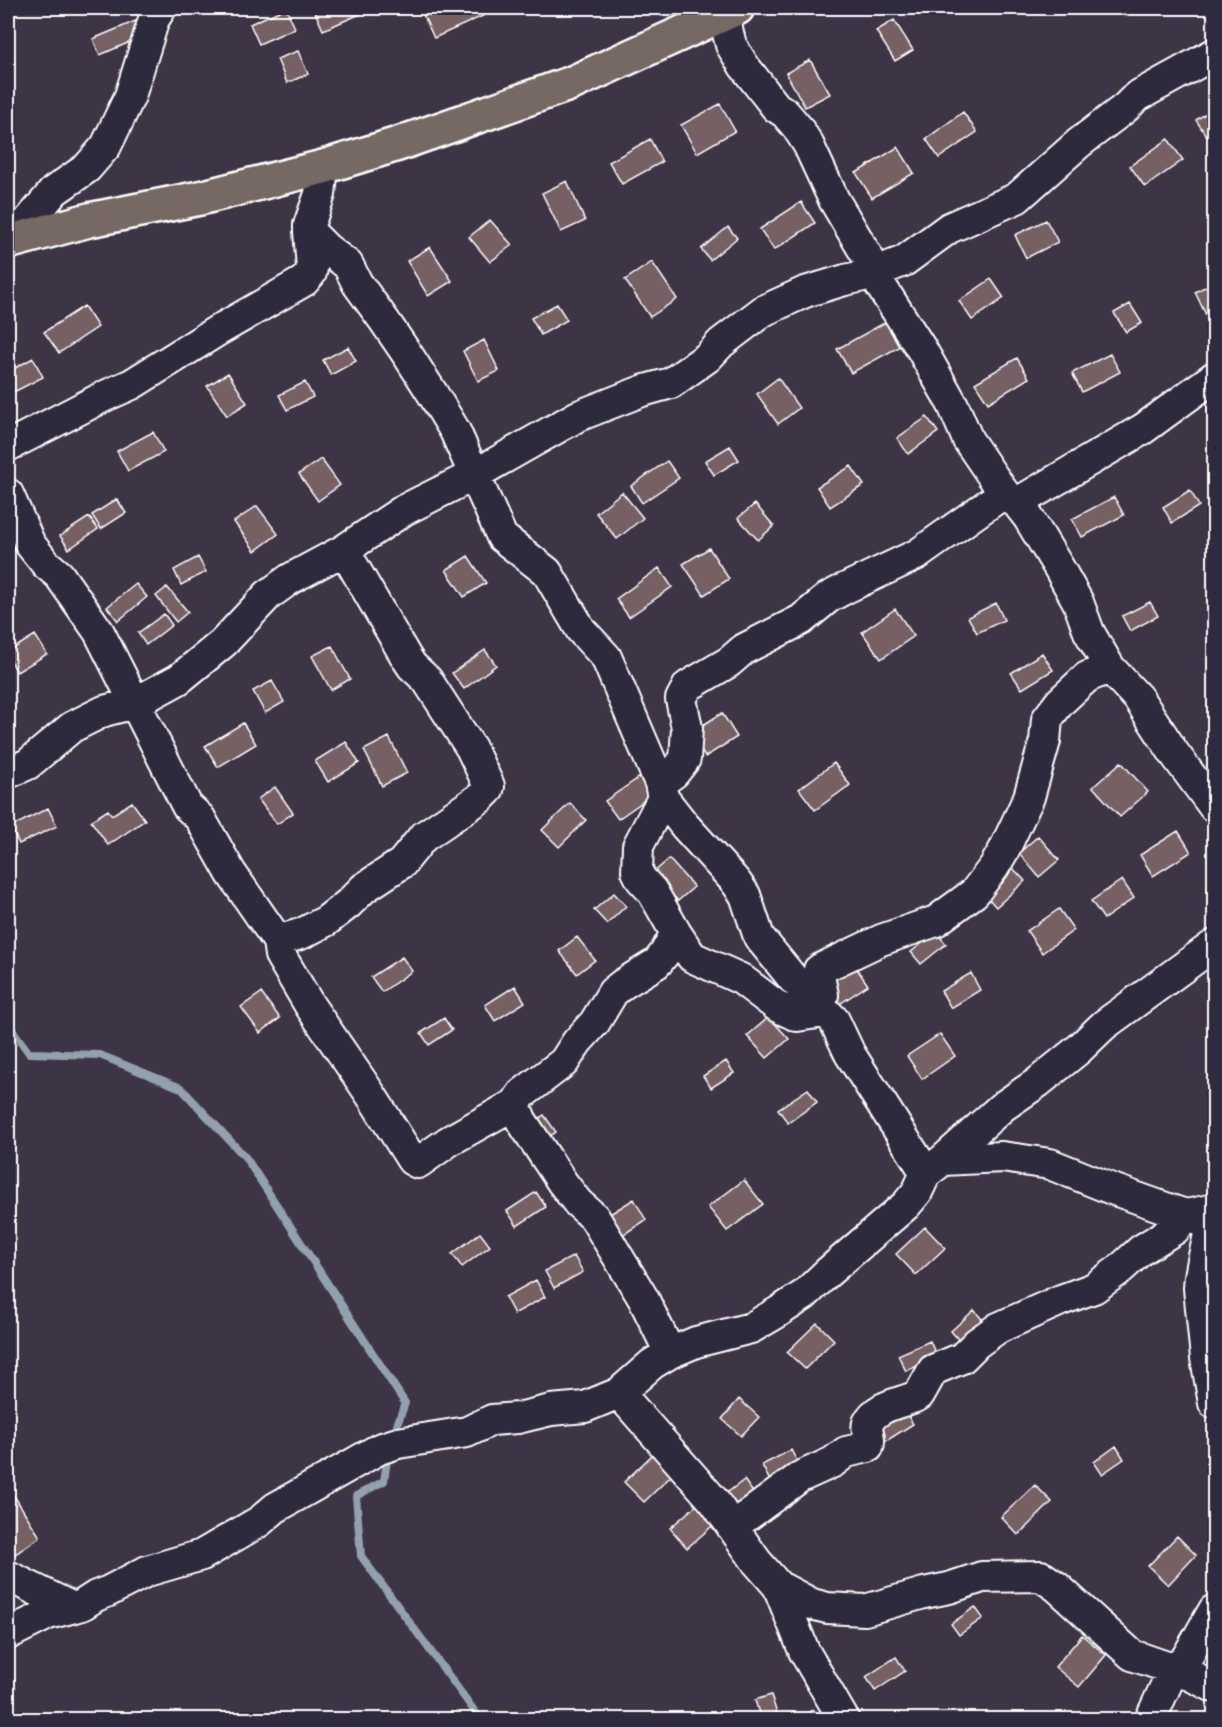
<svg xmlns="http://www.w3.org/2000/svg" width="1222" height="1727" font-family="Itim,sans-serif">
	<style>
		.lines { fill: none; stroke-linecap: round; stroke-linejoin: round }
		.stream { stroke: #92a1ac; stroke-width: 8 }
		.building { fill: #766164; stroke: #fff; stroke-width: 1.5 }
		.street-casing { stroke: #fff; stroke-width: 34 }
		.highway-casing { stroke: #fff; stroke-width: 38 }
		.street { stroke: #2f2a3d; stroke-width: 30 }
		.highway { stroke: #766964; stroke-width: 33 }
	</style>
	<rect width="100%" height="100%" fill="#3d3545"/>
	<filter id="ink" filterUnits="userSpaceOnUse"><feTurbulence type="fractalNoise" baseFrequency=".0167" numOctaves="2"/><feDisplacementMap in="SourceGraphic" scale="12" xChannelSelector="R" yChannelSelector="G"/><feConvolveMatrix kernelMatrix="1 2 1 2 8 2 1 2 1" color-interpolation-filters="sRGB"/></filter>
	<g filter="url(#ink)">
		<g class="lines">
			<!-- stream -->
			<path class="stream" d="M8,1024L29,1053L100,1055L181,1088L246,1158L405,1403L393,1436
				M388,1453L384,1481L356,1496L361,1556L481,1720"/>
		</g>
		<!-- building -->
		<path class="building" d="M286,8L295,28L259,44L250,24Z
			M324,8H363L365,12L323,30L315,12Z
			M420,8H479L483,16L434,38Z
			M138,20L144,36L100,55L93,39Z
			M894,20L913,50L895,61L876,31Z
			M298,51L308,74L287,83L277,59Z
			M810,60L830,94L805,107L786,73Z
			M720,104L735,131L697,153L681,125Z
			M1214,108V132L1207,137L1196,120Z
			M963,112L977,132L939,158L926,139Z
			M650,139L662,162L622,184L609,162Z
			M1168,139L1183,160L1145,187L1130,166Z
			M898,147L914,173L872,198L856,173Z
			M567,181L585,221L561,232L542,193Z
			M801,202L815,223L774,250L760,229Z
			M490,220L512,245L490,262L469,237Z
			M1046,220L1058,242L1026,258L1015,235Z
			M728,227L737,238L710,260L701,249Z
			M430,247L452,281L428,296L407,261Z
			M652,262L677,299L650,317L625,280Z
			M991,279L1004,298L972,320L959,301Z
			M1214,282V310L1206,315L1195,292Z
			M557,304L567,320L541,335L531,318Z
			M1130,304L1142,323L1126,332L1114,313Z
			M84,306L98,327L59,353L44,332Z
			M886,322L899,347L851,373L837,349Z
			M484,340L499,371L478,381L463,351Z
			M348,347L356,361L331,375L323,360Z
			M1110,354L1120,372L1082,392L1072,373Z
			M33,358L43,377L8,395V372Z
			M1017,358L1029,378L988,403L975,383Z
			M228,373L247,403L227,416L207,386Z
			M778,378L799,408L778,424L757,394Z
			M305,382L313,397L287,410L279,395Z
			M927,417L938,432L908,454L897,438Z
			M153,432L164,452L128,471L117,451Z
			M730,446L739,460L714,475L705,461Z
			M321,459L340,485L318,501L299,474Z
			M667,461L679,478L642,503L631,486Z
			M851,466L864,485L830,507L817,487Z
			M1190,490L1199,506L1172,523L1163,507Z
			M622,492L643,518L617,539L596,513Z
			M1114,497L1124,515L1082,537L1072,519Z
			M117,499L126,513L101,529L92,515Z
			M755,504L774,526L758,540L738,518Z
			M257,506L278,534L255,551L234,522Z
			M89,517L98,529L69,549L60,536Z
			M709,548L729,579L704,595L683,564Z
			M468,556L486,583L464,597L446,570Z
			M198,557L206,572L181,585L174,570Z
			M659,568L672,587L629,617L616,599Z
			M136,584L147,597L118,621L107,607Z
			M167,587L188,612L176,622L156,596Z
			M1150,602L1158,616L1130,631L1122,616Z
			M996,603L1004,620L977,633L968,617Z
			M895,609L914,636L881,659L862,632Z
			M164,614L172,625L146,645L138,633Z
			M35,635L47,654L17,672L8,656V652Z
			M332,646L350,679L331,690L312,656Z
			M485,650L496,665L464,689L452,673Z
			M1042,653L1053,670L1022,689L1011,673Z
			M272,681L284,702L265,713L253,691Z
			M722,713L737,737L705,757L690,733Z
			M243,723L256,744L218,767L205,746Z
			M389,737L407,773L382,786L364,750Z
			M346,742L359,763L328,782L315,761Z
			M1121,762L1148,792L1120,817L1093,787Z
			M834,763L850,785L815,810L799,789Z
			M640,777L652,795L618,819L605,801Z
			M275,787L293,813L277,824L258,799Z
			M132,802L145,820L108,845L91,821L108,810L112,815Z
			M570,803L586,820L559,847L542,830Z
			M48,808L57,826L19,844L11,827Z
			M1178,831L1191,852L1153,876L1140,855Z
			M1038,836L1059,860L1039,877L1019,853Z
			M669,859L694,887L678,901L653,873Z
			M1010,865L1025,881L996,907L981,890Z
			M1122,880L1134,898L1104,919L1091,901Z
			M614,893L626,906L607,924L594,910Z
			M1059,909L1074,930L1042,953L1027,931Z
			M936,932L946,944L921,964L911,952Z
			M577,937L595,960L577,974L559,951Z
			M402,957L412,971L382,992L371,977Z
			M855,966L868,985L835,1007L822,987Z
			M971,973L980,990L951,1008L941,991Z
			M515,986L525,1002L495,1021L485,1005Z
			M261,993L280,1018L260,1033L241,1007Z
			M769,1017L789,1039L767,1058L747,1036Z
			M444,1018L452,1030L429,1045L421,1033Z
			M940,1034L955,1056L922,1079L907,1056Z
			M726,1061L734,1073L711,1088L703,1076Z
			M808,1089L817,1102L788,1123L778,1109Z
			M544,1115L556,1132L543,1141L531,1124Z
			M744,1180L763,1204L727,1231L708,1207Z
			M536,1192L546,1207L517,1226L507,1211Z
			M634,1199L646,1220L618,1238L605,1217Z
			M925,1227L945,1248L916,1275L896,1254Z
			M480,1233L490,1246L462,1267L452,1254Z
			M574,1256L583,1272L554,1288L545,1271Z
			M536,1280L545,1297L514,1314L505,1297Z
			M974,1310L987,1325L964,1346L951,1331Z
			M817,1323L834,1340L805,1369L787,1352Z
			M930,1341L937,1357L906,1371L898,1355Z
			M739,1399L759,1417L741,1436L722,1419Z
			M902,1406L913,1424L883,1443L871,1426Z
			M1116,1446L1124,1459L1102,1474L1094,1462Z
			M791,1450L799,1465L770,1481L762,1465Z
			M653,1454L672,1475L644,1502L624,1482Z
			M744,1480L755,1495L730,1514L719,1499Z
			M1035,1485L1052,1502L1018,1535L1001,1517Z
			M8,1486L40,1537L8,1559Z
			M701,1501L718,1521L687,1548L670,1528Z
			M1177,1536L1196,1555L1168,1585L1148,1566Z
			M975,1607L983,1618L959,1635L951,1624Z
			M1082,1635L1106,1655L1079,1687L1055,1667Z
			M896,1657L905,1671L875,1691L866,1677Z
			M771,1695L779,1720H761L755,1700Z
			M813,1709L821,1720H799Z"/>
		<g class="lines">
			<defs>
				<path id="street" d="M723,13L731,45L744,66L776,107L785,113L797,127L808,144L834,200L876,271L879,283L922,350L953,405L968,440L1004,493L1017,503L1028,517L1059,568L1078,602L1089,632L1110,668L1138,698L1174,753L1214,807
					M12,241L54,191L87,168L106,146L130,96L154,19L161,8
					M8,446L105,396L132,384L217,331L304,281L311,273L312,268L309,231
					M8,494L30,544L46,564L59,575L99,632L187,806L200,818L231,873L278,941L280,955L310,1006L371,1095L412,1160L418,1163L449,1141L515,1104L522,1094L564,1062L577,1042L595,1022L613,992L623,984L657,963L665,953L676,933L652,891L641,879L637,871L638,846L663,798L660,783L606,657L581,630L547,572L502,537L455,431C425,379 392,330 357,283L348,265L327,249L309,231V225L320,194L323,167
					M1017,503L1143,429L1214,377
					M8,773L28,764L72,727L104,711L135,703L179,679L223,643L268,595L290,579L344,550L404,510L474,475L578,416L642,391L671,383L708,357L721,343L763,311L805,292L845,280L868,275L904,261L949,228L1017,198L1079,143L1125,108L1136,97L1214,54
					M660,783L674,773L685,759L687,728L681,699L688,686L729,662L744,649L801,620L829,597L846,588L918,554L1004,493
					M663,798L685,826L735,881L745,895L759,937L794,980L834,1020L850,1054L926,1173
					M676,933L692,957L741,979L778,1007L797,1016L825,1012
					M278,941L303,933L326,921L348,904L364,888L402,863L423,837L480,798L488,790L489,786L471,748L427,680L412,666L406,657L344,550
					M818,1005L823,995L819,977V970L822,968L881,940L936,921L974,893L994,867L1004,850L1029,797L1045,741L1047,719L1060,702L1087,677L1110,668
					M515,1104L521,1120L562,1182L578,1203L594,1217L643,1298L670,1353
					M943,1160L1002,1157L1050,1164L1112,1189L1202,1221
					M619,1393L714,1501L757,1562L778,1586L812,1604L827,1608L865,1610L924,1593L949,1588L982,1577L1041,1576L1057,1587L1132,1655L1190,1675L1214,1687
					M732,1527L800,1477L833,1462L846,1452L868,1447C872,1438 865,1431 868,1423C877,1404 904,1403 919,1395L933,1370L962,1358L977,1343L998,1328L1061,1300L1094,1288L1119,1270L1141,1250L1175,1229L1187,1215L1214,1209C1211,1236 1200,1261 1199,1288L1206,1358L1214,1403
					M8,1576L71,1607
					M778,1586L804,1651L844,1720
					M8,1634L48,1614L82,1605L96,1596L109,1591L147,1571L202,1555L260,1521L275,1508L379,1449L398,1443L467,1432L492,1420L518,1418L551,1410L585,1407L619,1393L652,1364L670,1353L696,1342L751,1328L778,1312L804,1295L827,1273L906,1205L917,1192L926,1173L943,1160L1002,1107L1037,1083L1079,1049L1104,1025L1214,945
					M1150,1720L1173,1670L1186,1659L1214,1610"/>
				<path id="highway" d="M8,242L89,220L200,198L323,167L398,144L572,83L737,8"/>
			</defs>
			<!-- street casing -->
			<use href="#street" class="street-casing"/>
			<!-- highway casing -->
			<use href="#highway" class="highway-casing"/>
			<!-- street -->
			<use href="#street" class="street"/>
			<!-- highway -->
			<use href="#highway" class="highway"/>
		</g>
	</g>
	<!-- margin -->
	<rect width="1222" height="1727" fill="none" stroke="#2f2a3d" stroke-width="30"/>
	<rect x="15" y="15" width="1192" height="1697" fill="none" stroke="#fff" stroke-width="2" filter="url(#ink)"/>
</svg>
